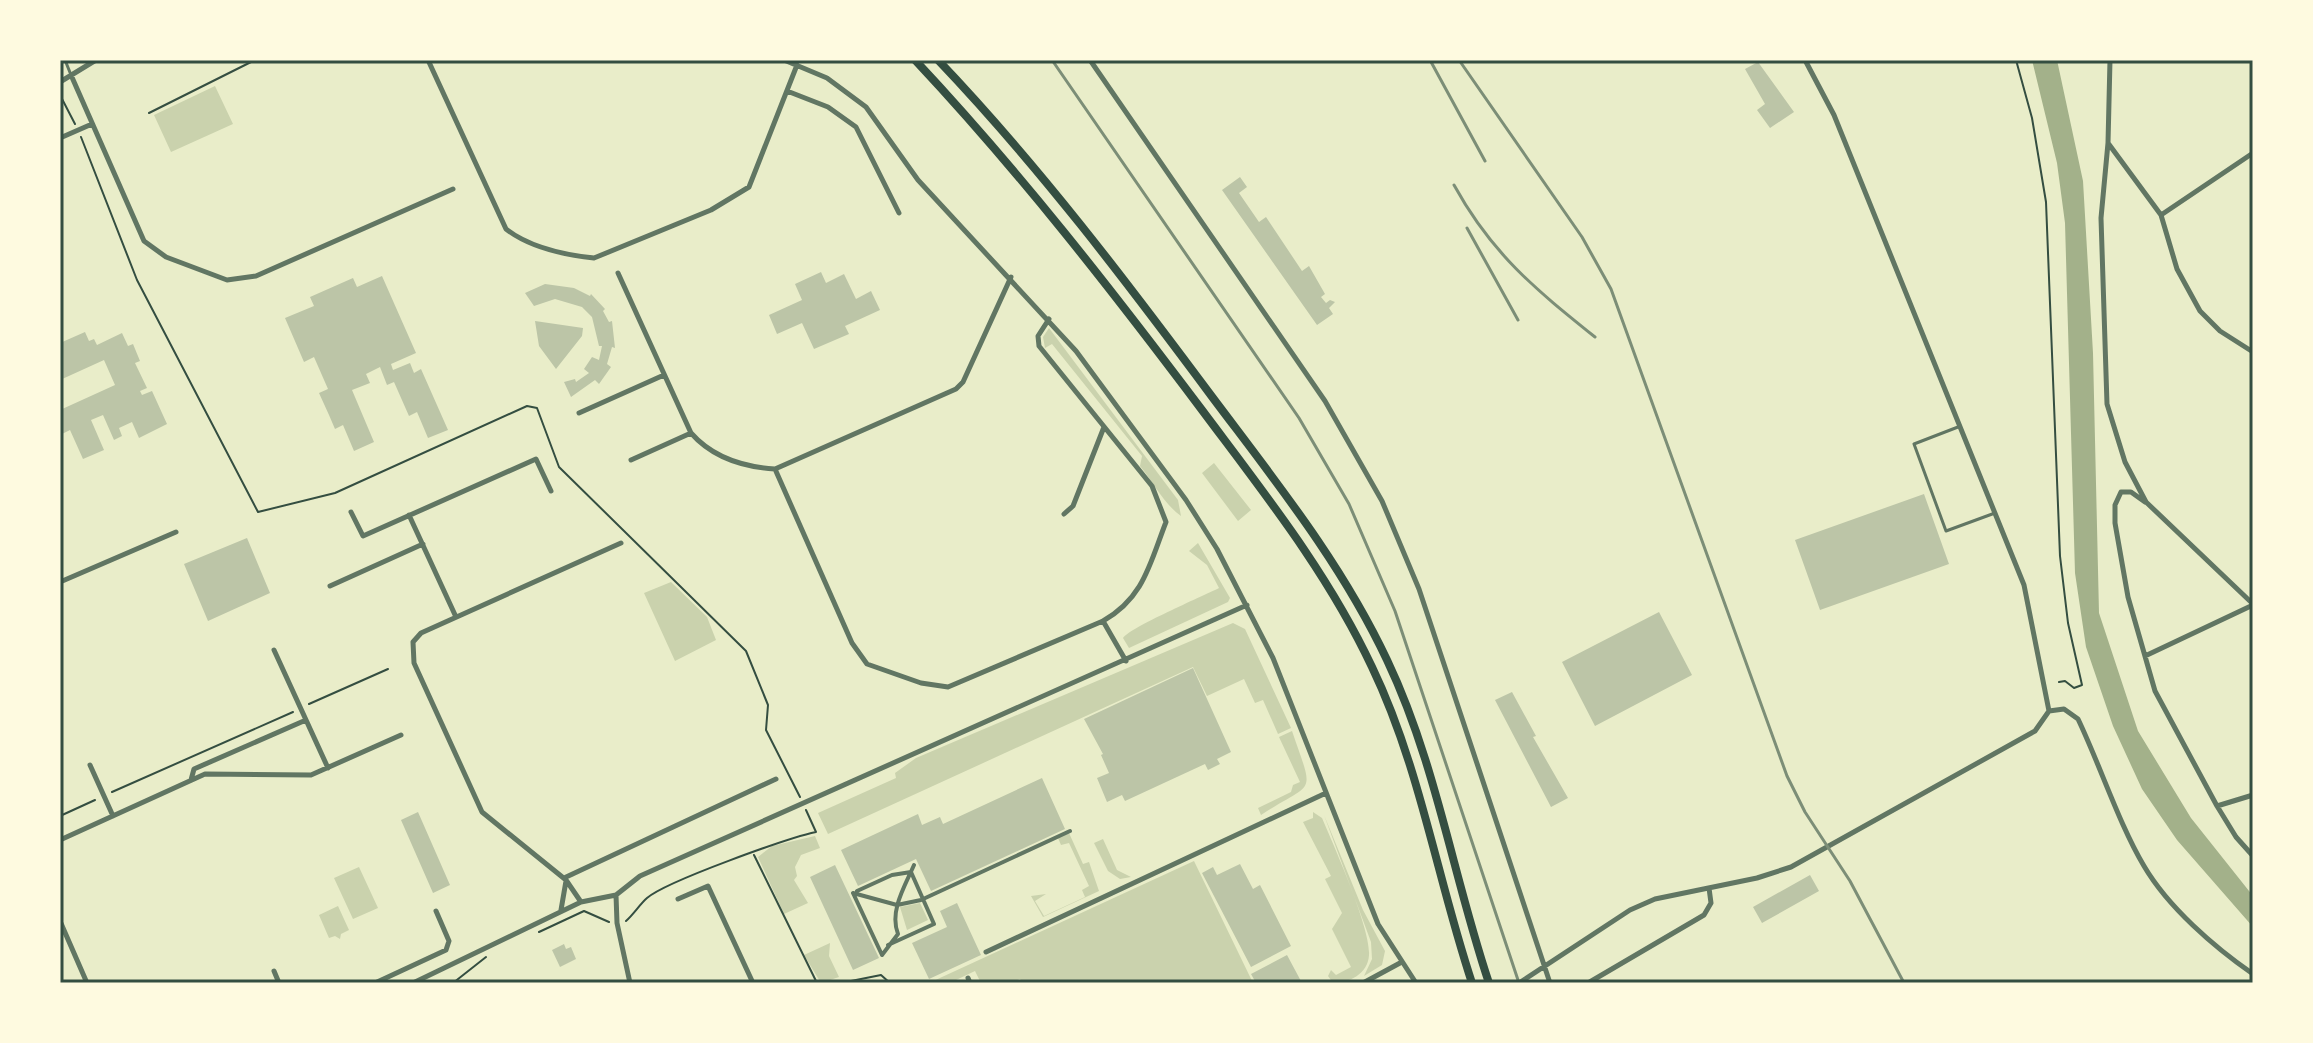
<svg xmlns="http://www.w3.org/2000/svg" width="2313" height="1043" font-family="'Public Sans',sans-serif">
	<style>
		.green { fill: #cad2ad }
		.water { fill: #a3b18a }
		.building { fill: #bcc5a7 }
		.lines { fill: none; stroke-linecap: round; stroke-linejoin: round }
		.path { stroke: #344e41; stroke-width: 2 }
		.service { stroke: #617663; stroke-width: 3 }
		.pedestrian { stroke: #617663; stroke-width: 4 }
		.minor { stroke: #617663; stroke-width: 5 }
		.primary { stroke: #344e41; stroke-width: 8 }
		.rail { stroke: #7c8e77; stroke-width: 3 }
		.neatline { fill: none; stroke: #344e41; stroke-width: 3 }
	</style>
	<rect width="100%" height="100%" fill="#e9edc9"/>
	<!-- green -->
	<path class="green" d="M215,86L233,124L171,152L154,115Z
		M1049,328L1178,500L1181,516C1163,503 1154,483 1140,466L1142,456L1052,344L1045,348L1043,337Z
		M1214,463L1251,510L1238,521L1202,473Z
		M1198,543L1230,598L1228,602L1129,648L1123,638C1131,627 1201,597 1219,588L1207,565L1189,551Z
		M671,582L707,617L716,640L675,661L644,593Z
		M1233,623L1245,629L1291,728L1278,734L1263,700L1255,703L1244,679L1207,696L1193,667L828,834L818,813L896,778L895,773L916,758Z
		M1292,731C1315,798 1315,780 1261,815L1258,808L1291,792L1293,785L1300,782L1279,737Z
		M1313,812L1322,818C1334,846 1371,929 1369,955C1368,974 1349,983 1333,983L1328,976L1331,970L1336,975L1351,967L1332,929L1342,913L1325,879L1331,876L1303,822L1313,818Z
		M1324,815L1363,910L1385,951L1382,965L1364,976L1372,959L1371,942Z
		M1069,833L1083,864L1089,862L1099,891L1043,917L1031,896L1046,894L1035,901L1044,916L1085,897L1082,890L1089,886L1069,843L1061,845L1058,838Z
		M815,836L820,848L801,855L795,867L797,876L794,880L808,903L784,914L758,857L772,846Z
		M1103,839L1117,870L1131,877L1120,879L1108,871L1094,843Z
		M1194,861L1253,983H1023L1020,979L1010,983H981L975,971L956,980L957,983H929Z
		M359,867L378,908L353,919L334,878Z
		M920,903L928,920L907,930L900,907Z
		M338,906L349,930L341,934L340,939L335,936L329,938L319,915Z
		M830,943L829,956L839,977L821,983L804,955Z"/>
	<!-- water -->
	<path class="water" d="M2032,60H2057L2083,181L2093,353L2099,613L2138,731L2191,818L2253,896V927L2177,840L2142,789L2113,726L2086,647L2075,573L2065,223L2057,163Z"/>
	<!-- building -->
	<path class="building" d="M1758,62L1794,112L1770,128L1757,110L1765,104L1745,69Z
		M1240,177L1247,187L1239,193L1259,222L1266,217L1302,271L1309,266L1325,294L1321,297L1326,303L1330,300L1335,302L1329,308L1333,314L1317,325L1222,190Z
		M821,272L826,283L844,274L856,299L871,291L880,310L845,326L849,334L814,349L802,323L777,334L769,315L802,300L795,284Z
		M382,276L416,353L391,364L393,370L410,363L414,373L421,369L448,430L428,438L417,412L409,416L394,382L387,385L380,367L366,374L370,383L352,390L374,442L354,451L343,425L335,429L329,415L319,393L328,389L314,357L304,362L285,318L314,306L310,297L353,278L357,287Z
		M545,284L574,288L590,296L591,294L605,309L603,311L609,322L612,321L615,348L612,347L607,364L611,367L599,384L595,380L571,397L564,382L575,379L576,382L589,373L584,369L592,357L599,360L602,346H599L592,317L582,307L555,299L534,306L525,293Z
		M535,321L583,328L582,336L556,369L539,346Z
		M85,332L89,341L94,339L97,345L122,333L128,346L133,344L140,361L135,363L147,388L140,391L142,395L152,391L167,424L139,438L132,422L119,428L122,436L114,440L103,415L91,420L104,450L83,459L70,430L60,435V410L115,385L104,360L60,380V343Z
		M1924,494L1949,564L1820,610L1795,540Z
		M247,538L270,593L208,621L184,564Z
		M1659,612L1692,675L1595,726L1562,662Z
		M1193,668L1231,752L1217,759L1220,764L1208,770L1205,764L1125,801L1122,795L1107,802L1097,778L1109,773L1101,755L1103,754L1084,719Z
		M1512,692L1536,736L1533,737L1568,798L1551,807L1495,700Z
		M1042,778L1065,829L931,891L916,859L858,886L841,850L918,814L922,825L940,817L943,824Z
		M418,812L450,885L433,893L401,820Z
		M1240,864L1253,889L1260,885L1291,946L1251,967L1202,873L1213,867L1217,875Z
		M835,865L879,958L853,970L810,877Z
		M1810,875L1819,891L1762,923L1753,907Z
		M957,903L981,955L929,979L912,943L947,927L940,911Z
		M564,944L566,949L571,947L576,959L560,967L552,950Z
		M1287,955L1302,983H1256L1251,974Z"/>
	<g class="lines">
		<!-- path -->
		<path class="path" d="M2016,60L2032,118L2046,202L2060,556L2068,623L2082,685L2074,688L2065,681L2059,682
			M60,95L75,124
			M149,113L255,60
			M81,137L137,280L258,512L335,493L527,406L537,408L559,467L746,651L768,705L766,730L800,797
			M309,704L388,669
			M112,792L293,712
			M60,816L95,800
			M754,855L817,983
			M626,921C634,914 640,904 647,898C667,881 788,838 816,832L806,810
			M539,932L584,911L609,922
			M453,983L486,957
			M841,983L881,975L890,983"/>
		<!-- service -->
		<path class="service" d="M65,60L71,75
			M1958,427L1914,444L1946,531L1995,513"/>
		<!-- pedestrian -->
		<path class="pedestrian" d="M857,891L892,875L911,872L934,924L888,945
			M853,893L897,905L921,900L1070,831
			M853,893L882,955
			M882,955L898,934C889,911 905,886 914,865"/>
		<!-- minor -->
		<path class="minor" d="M428,60L506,229C529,247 566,255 594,258L711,210L749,187L797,65
			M784,60L827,78L866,107L918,180L1076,351L1186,500L1217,549L1273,658L1378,924L1416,983
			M1090,60L1325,401L1382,501L1419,589L1550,983
			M2110,60L2108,143L2161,215L2177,269L2200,311L2220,331L2253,352
			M71,75L144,241L166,257L227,280L256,276L453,189
			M60,82L96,60
			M787,91L828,107L856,127L899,213
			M60,138L92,124
			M2108,143L2101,218L2107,404L2125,462L2146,502L2253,604
			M2161,215L2253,153
			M618,273L691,433C712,457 744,467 775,469L956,389L963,382L1011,277
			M579,413L664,375
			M631,460L691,433
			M775,469L852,643L867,664L921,683L948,687L1103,621C1144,598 1150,563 1166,522L1152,486L1039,346L1038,336L1049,319
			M2145,502L2131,492H2121L2115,505V523L2128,597L2155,691L2217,806L2236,837L2253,856
			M351,512L363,536L536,459L551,491
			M1064,514L1073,506L1104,427
			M409,515L456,617
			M60,582L176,532
			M330,586L423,544
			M1103,621L1126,661
			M274,650L328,768
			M2145,656L2253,605
			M2049,711L2064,709L2078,719C2100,765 2119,824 2144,866C2168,907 2214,947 2253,974
			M90,765L113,816
			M191,780L194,769L306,720
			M2217,806L2253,795
			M60,840L205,774L311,775L401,735
			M564,878L776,779
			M616,895L640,876L1247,605
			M616,895L617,923L630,983
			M678,899L708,886L753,983
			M581,902L566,880L482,812L414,663L413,642L421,633L621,543
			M561,910L566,881
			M60,921L87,983
			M986,952L1326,793
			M274,971L279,983
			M968,978L970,983
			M375,983L446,950L449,941L436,911
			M413,983L581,902L616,895
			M1363,983L1400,963
			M1519,983L1630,910L1655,899L1757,878L1791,867L2035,731L2049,711L2024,585L1834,115L1805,60
			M1588,983L1704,915L1711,903L1709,888"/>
		<!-- primary -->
		<path class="primary" d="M915,60C1019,171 1111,289 1202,410C1264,493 1328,573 1372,667C1420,767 1437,878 1472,983
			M938,60C1039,166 1126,281 1213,398C1276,482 1342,564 1387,660C1436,763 1453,876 1489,983"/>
		<!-- rail -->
		<path class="rail" d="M1052,60L1299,418L1349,504L1395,611L1519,983
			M1430,60L1485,161
			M1459,60L1582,237L1611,289L1787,776L1805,812L1850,881L1904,983
			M1454,185C1492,254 1534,288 1595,337
			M1467,228L1518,320"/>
	</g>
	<!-- border -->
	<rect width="2313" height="1043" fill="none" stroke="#fefae0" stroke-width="124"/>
	<rect x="62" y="62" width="2189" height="919" class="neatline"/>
</svg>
